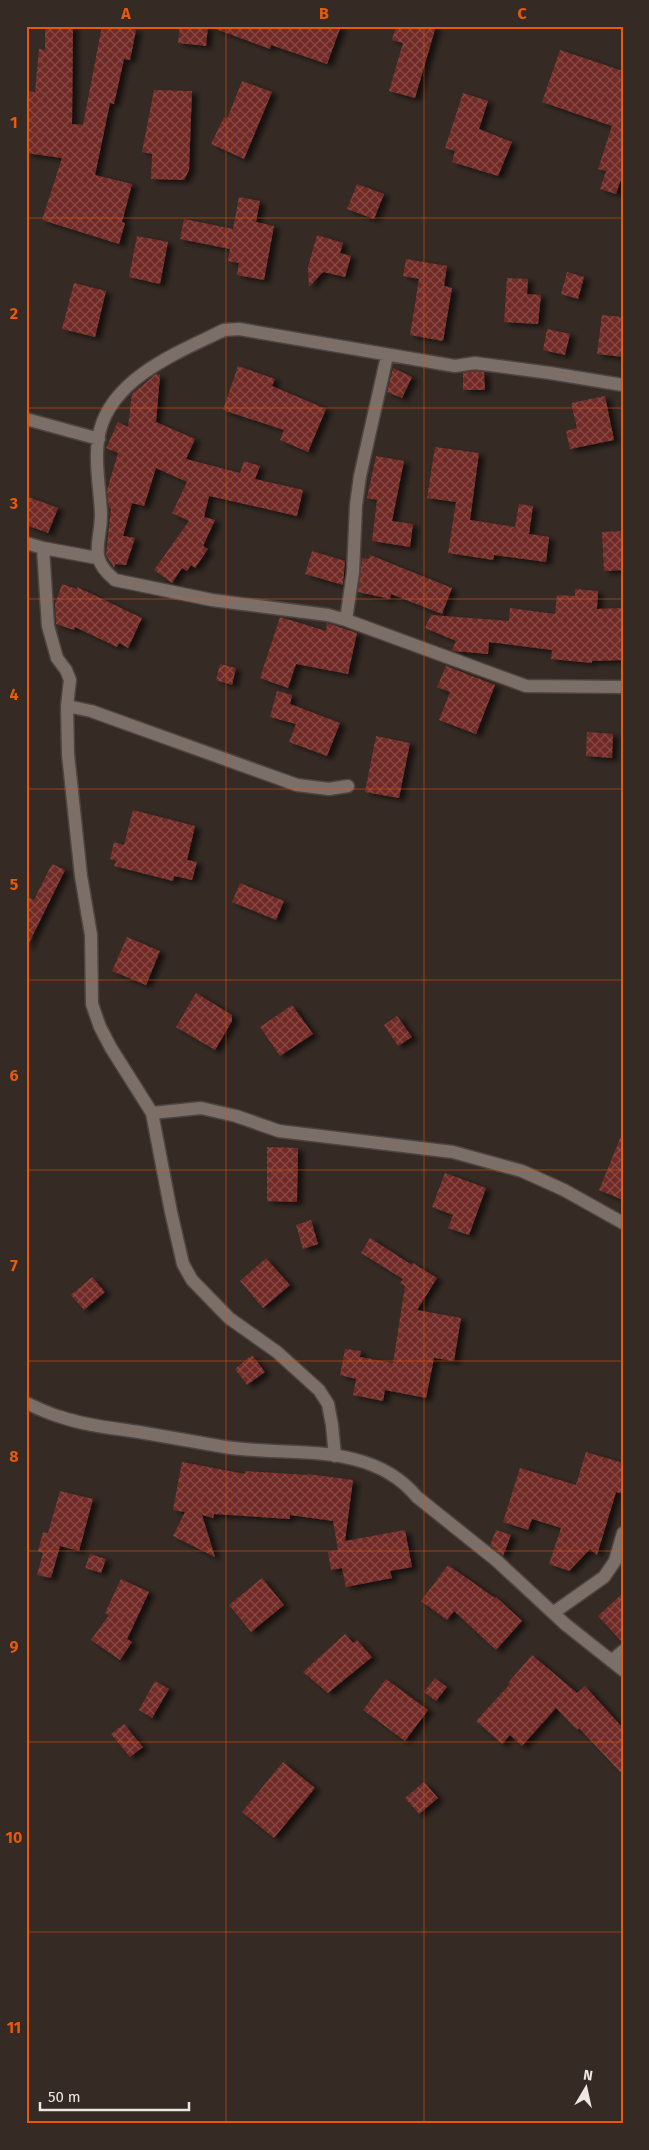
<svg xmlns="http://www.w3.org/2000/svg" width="649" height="2150" font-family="'Fira Sans',sans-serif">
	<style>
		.building { fill: url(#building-cross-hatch); filter: url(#shadow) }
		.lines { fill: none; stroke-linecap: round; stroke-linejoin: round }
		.minor-casing { stroke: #4f4540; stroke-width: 15 }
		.minor { stroke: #7c6f68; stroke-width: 12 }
		.grid { fill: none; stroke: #e8590c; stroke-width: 1; stroke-opacity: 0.55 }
		.neatline { fill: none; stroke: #e8590c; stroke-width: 2 }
		.grid-label { font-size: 16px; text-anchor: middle; font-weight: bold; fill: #e8590c }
	</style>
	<defs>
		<pattern id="building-cross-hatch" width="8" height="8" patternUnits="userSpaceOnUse" patternTransform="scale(1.25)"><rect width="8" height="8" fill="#722b25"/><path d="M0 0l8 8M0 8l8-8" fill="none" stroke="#864a44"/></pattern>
		<filter id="shadow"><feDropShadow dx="5.5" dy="3" stdDeviation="2.5" flood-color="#0009"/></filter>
	</defs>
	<rect width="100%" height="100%" fill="#352a24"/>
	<!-- building -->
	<path class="building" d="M45,26H73L72,124L83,125L102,26H119L136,30L130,60L124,59L114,104L110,103L95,175L132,184L122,222L125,223L119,244L42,220L62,158L26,153V91L35,92L39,49L45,50Z
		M180,26H208L206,46L178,43Z
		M213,26H341L327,64L271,45L270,49L213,28Z
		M396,26H436L415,98L389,91L403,43L392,40Z
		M560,50L623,71V173L616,194L600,189L606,171L598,169L612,126L542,102Z
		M242,81L272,92L244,159L211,144L224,117L227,119Z
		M154,90L192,91L189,170L184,180L151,179L152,154L142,152Z
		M463,93L488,101L479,129L512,142L498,176L452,162L455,151L445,148Z
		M357,184L384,194L374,219L347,209Z
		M239,197L260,201L256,222L274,226L264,280L237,275L239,263L228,261L230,249L180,239L184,219L233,229Z
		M317,235L343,243L340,253L351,256L345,277L323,272L309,287L308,267Z
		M137,236L168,242L160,284L129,277Z
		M406,259L447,266L444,286L452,288L443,341L410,335L419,279L403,276Z
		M567,272L584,277L578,299L561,294Z
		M507,278L528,279L527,294L541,295L538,324L504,322Z
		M74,283L106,291L95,337L62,329Z
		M602,315L623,317V357L597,354Z
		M547,329L570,334L565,355L543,350Z
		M238,366L275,379L272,386L326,409L308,452L280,440L284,430L223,410Z
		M393,368L412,377L402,398L387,392Z
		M475,371L484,372L485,390H463V373Z
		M156,374L160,375L156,422L195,439L186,459L240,473L244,461L260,466L255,479L303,490L297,516L209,496L204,517L215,520L203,546L208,549L195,568L191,565L187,571L182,568L172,583L154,570L189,521L172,513L187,482L156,468L144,506L132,503L123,536L135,538L126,565L115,564L114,568L106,555L111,508H109L107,490L118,453L106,448L118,422L128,427L132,394Z
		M605,396L614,440L570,449L566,431L577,428L571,403Z
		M435,447L479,453L470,520L515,527L519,504L533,506L529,534L549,537L546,562L494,555L493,560L448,553L456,502L427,498Z
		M376,456L404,461L392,521L413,524L410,547L372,541L377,500L367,498Z
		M26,496L58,508L48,533L26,525Z
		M623,531V570L604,571L602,532Z
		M312,551L345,561L343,585L305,574Z
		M370,555L452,588L442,614L391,594L390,599L358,592L362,558L369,559Z
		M62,584L77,589V587L142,618L128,648L119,643L117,647L75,627L74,630L56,624L55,604Z
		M575,589L598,591L597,609L623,608V660L592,661V663L551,659L552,650L489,642L488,654L454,651L452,650L456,641L425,628L431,615L509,621L510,608L555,614L557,595L575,596Z
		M280,617L326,631L327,623L357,633L348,674L296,664L288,688L260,678Z
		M220,664L236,668L232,685L216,680Z
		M446,666L495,685L476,734L439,720L450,692L437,687Z
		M277,691L292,695L290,704L340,723L327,756L289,742L296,724L270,717Z
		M587,732L613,734L612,758L586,756Z
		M376,736L410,743L399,798L365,792Z
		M133,810L195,826L187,860L197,862L192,880L174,876L173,881L114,866L116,861L110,859L114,842L124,845Z
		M52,864L65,870L26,949V896L34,900Z
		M240,883L284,901L276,920L232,902Z
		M127,937L160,951L146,985L112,971Z
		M196,993L232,1015V1021L215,1050L176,1027Z
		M292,1005L313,1034L280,1056L260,1027Z
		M397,1016L412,1037L398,1046L384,1025Z
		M622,1134H623V1200L599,1190Z
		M267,1147L298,1148L297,1202L267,1201Z
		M445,1173L486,1188L469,1235L448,1228L453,1215L432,1207Z
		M311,1220L318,1244L303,1249L296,1225Z
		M370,1238L412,1265L413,1263L437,1278L417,1310L461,1318L454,1361L434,1358L426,1398L385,1390L383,1401L353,1395L356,1379L340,1375L345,1349L361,1351L360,1357L393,1363L405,1286L400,1283L403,1279L361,1253Z
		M266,1258L290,1285L263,1308L240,1281Z
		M92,1277L105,1292L84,1310L71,1295Z
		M252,1355L265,1372L247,1385L235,1369Z
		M586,1452L623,1463V1494L616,1492L597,1555L590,1549L569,1571L549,1564L561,1528L532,1519L528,1530L503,1522L520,1468L576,1485Z
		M182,1462L245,1474V1471L307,1475L308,1474L353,1480L345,1541L405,1530L412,1567L390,1571L392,1578L346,1587L342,1568L331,1570L328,1552L338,1550L333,1521L290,1515V1519L214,1514L213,1518L202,1515L215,1557L173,1536L185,1512L173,1510Z
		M60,1491L93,1499L79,1551L60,1546L51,1578L37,1575L43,1553L38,1551L43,1532L48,1533Z
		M496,1530L511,1535L503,1556L490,1545Z
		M90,1554L106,1559L101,1573L85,1568Z
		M448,1565L495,1598L496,1597L522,1621L496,1650L454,1611L447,1620L421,1601Z
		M262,1578L284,1605L251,1632L229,1605Z
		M121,1579L149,1592L127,1639L132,1642L120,1660L91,1640L109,1615L105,1613Z
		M623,1593V1643L598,1616Z
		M345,1634L353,1643L357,1640L372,1657L328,1693L303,1672Z
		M532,1655L577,1693L585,1686L623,1728V1775L579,1728L577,1730L556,1708L522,1746L510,1735L502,1744L476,1721L510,1684L508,1683Z
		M435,1678L447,1687L436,1701L424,1692Z
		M386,1679L428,1710L405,1741L363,1710Z
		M155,1681L169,1689L152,1718L139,1710Z
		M124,1724L143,1747L130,1757L111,1734Z
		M283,1762L315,1788L274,1838L242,1812Z
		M424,1782L438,1798L419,1814L405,1798Z"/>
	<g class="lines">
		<defs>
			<path id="minor" d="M623,385L550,373L475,363L455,366L239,329L224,330C179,352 114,377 100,430C93,457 100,487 101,514C101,544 87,557 115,580L212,600L328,615L346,620L526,686L623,687
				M26,419L99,439
				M26,543L43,548L97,558
				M43,548L48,626L57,658L66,670L70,680L67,706L68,754L81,876L91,935L92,1004L100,1027L111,1048L152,1113L171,1212L183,1264L192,1280L229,1318L277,1352L319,1390L328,1404L332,1425L335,1456
				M346,620L353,572L356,505L360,476L387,356
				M67,706L91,711L297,785L329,789L348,786
				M152,1113L201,1108L236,1116L279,1131L453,1152L522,1171L564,1190L623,1223
				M26,1403C38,1408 49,1414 61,1417C87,1426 113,1428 139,1432C168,1437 196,1442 225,1447C289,1457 370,1440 417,1497L497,1561L565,1624L623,1670
				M553,1613L604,1577L615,1561L623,1533
				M611,1661L623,1651"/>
		</defs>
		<!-- minor casing -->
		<use href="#minor" class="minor-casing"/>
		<!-- minor -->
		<use href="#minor" class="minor"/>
	</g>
	<!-- grid -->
	<path class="grid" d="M226,26V2124M424,26V2124M26,218H623M26,408H623M26,599H623M26,789H623M26,980H623M26,1170H623M26,1361H623M26,1551H623M26,1742H623M26,1932H623"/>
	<!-- border -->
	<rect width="649" height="2150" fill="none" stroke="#352a24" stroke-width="55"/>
	<!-- north arrow -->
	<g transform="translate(586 2088) rotate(9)" stroke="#352a24" stroke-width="4" paint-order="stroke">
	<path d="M0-4L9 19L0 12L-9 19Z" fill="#ede6e2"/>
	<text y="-8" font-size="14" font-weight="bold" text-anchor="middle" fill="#ede6e2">N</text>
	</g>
	<!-- scale -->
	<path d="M40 2102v8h149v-8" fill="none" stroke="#ede6e2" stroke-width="2.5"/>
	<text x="48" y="2102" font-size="15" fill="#ede6e2" stroke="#352a24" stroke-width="4" paint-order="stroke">50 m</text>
	<rect x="28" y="28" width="594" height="2094" class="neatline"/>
	<g class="grid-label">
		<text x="126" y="19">A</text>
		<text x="324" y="19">B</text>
		<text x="522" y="19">C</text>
		<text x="14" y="128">1</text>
		<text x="14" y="319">2</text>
		<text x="14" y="509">3</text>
		<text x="14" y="700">4</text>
		<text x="14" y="890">5</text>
		<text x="14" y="1081">6</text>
		<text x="14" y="1271">7</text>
		<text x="14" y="1462">8</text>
		<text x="14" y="1652">9</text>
		<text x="14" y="1843">10</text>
		<text x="14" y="2033">11</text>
	</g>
</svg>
